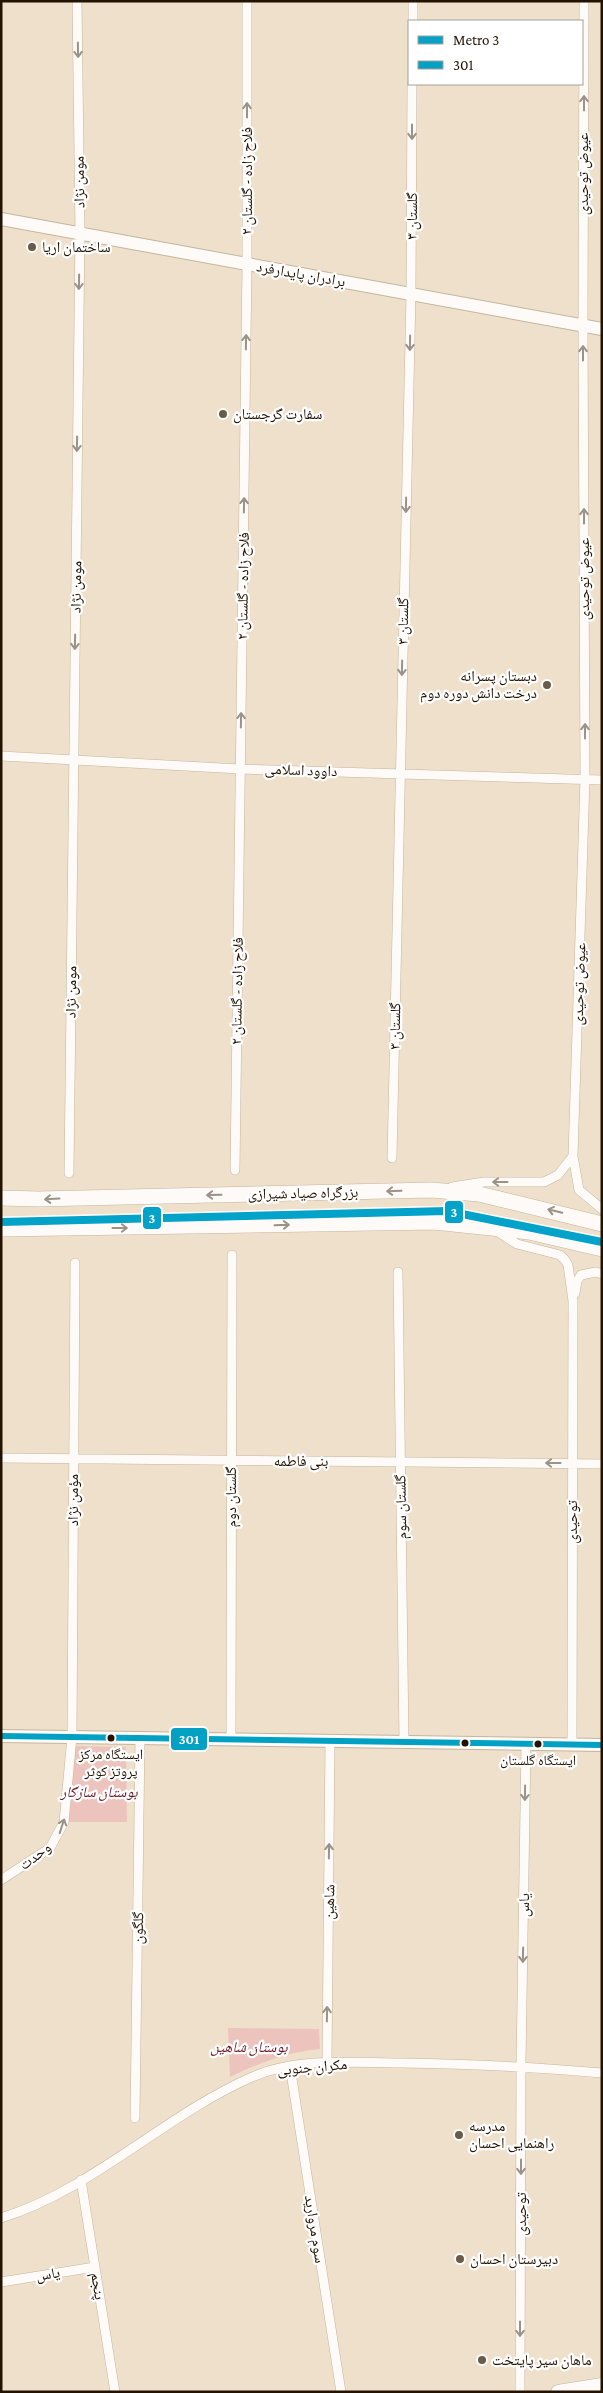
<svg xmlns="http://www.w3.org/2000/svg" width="603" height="2393" font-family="'Crimson Pro','Noto Naskh Arabic',serif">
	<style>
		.green { fill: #ecc4bd }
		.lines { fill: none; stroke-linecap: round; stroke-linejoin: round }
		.minor-casing { stroke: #c4b59e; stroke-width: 10 }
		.secondary-casing { stroke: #c4b59e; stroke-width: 14 }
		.primary-casing { stroke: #c4b59e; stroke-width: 15 }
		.trunk-casing { stroke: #c4b59e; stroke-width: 16 }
		.minor { stroke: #fdfaf7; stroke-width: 9 }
		.secondary { stroke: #fdfaf7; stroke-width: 12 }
		.primary { stroke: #fdfaf7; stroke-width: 14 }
		.trunk { stroke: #fdfaf7; stroke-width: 15 }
		.bus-1-casing { stroke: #fff; stroke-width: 10 }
		.bus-1 { stroke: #02a1c4; stroke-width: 6 }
		.metro-1-casing { stroke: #fff; stroke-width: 11 }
		.metro-1 { stroke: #02a2c9; stroke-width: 8 }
		.oneway { stroke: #9b9288 }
		.poi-dot { fill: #6a5a47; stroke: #fff; stroke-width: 2 }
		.bus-dot { fill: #231200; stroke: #fff; stroke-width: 2 }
		.labels { text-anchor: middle; stroke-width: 4.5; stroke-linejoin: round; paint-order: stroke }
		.bus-label { font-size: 14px; fill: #231200; stroke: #fff }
		.street-label { font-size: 15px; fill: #231200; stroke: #fff }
		.poi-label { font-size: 15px; fill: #231200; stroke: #fff; text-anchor: start }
		.park-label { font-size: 15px; font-style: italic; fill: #691626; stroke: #fff }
		.line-badge { stroke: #fff; stroke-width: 2 }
		.badge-label { font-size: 14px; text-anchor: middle; font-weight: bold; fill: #fff }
	</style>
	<rect width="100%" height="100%" fill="#efe0cb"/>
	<!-- green -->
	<path class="green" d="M74,1746L126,1747L127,1822H68Z
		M228,2028L319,2029L320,2049C287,2052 259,2063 230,2077Z"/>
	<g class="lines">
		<defs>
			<path id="minor" d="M584,1L583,326L585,779L573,1156L579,1190L602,1209
				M413,21V1
				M1,756L240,769L602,780
				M392,1158L411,294L412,84
				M235,1170L247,264V1
				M69,1173L80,233L77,1
				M452,1187L484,1182H544L558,1175L573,1156
				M498,1232L517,1244L560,1255L565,1260L568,1265L573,1301L572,1744
				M398,1272L404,1742
				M575,1293L577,1281L581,1275L596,1272L602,1274
				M1,1458L602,1464
				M231,1740L232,1255
				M1,1880L50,1848L64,1822L72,1737L75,1263
				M327,2062L330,1741
				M290,2066L341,2392
				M135,2118L140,1738
				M81,2180L115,2392
				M1,2218C92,2190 165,2115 252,2077C298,2057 352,2063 401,2063C469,2064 535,2067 602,2073
				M1,2282L95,2267
				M520,2392L521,2065L526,1744"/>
			<path id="secondary" d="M1,219L602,329
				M1,1736L602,1745"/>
			<path id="primary" d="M558,2392L602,2385"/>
			<path id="trunk" d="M1,1198L38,1199L431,1190L479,1194L602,1224
				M1,1229L434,1222L529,1232L602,1249"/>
		</defs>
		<!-- minor casing -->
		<use href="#minor" class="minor-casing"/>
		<!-- secondary casing -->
		<use href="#secondary" class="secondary-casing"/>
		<!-- primary casing -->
		<use href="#primary" class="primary-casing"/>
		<!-- trunk casing -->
		<use href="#trunk" class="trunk-casing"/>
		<!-- minor -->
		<use href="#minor" class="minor"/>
		<!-- secondary -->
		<use href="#secondary" class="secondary"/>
		<!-- primary -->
		<use href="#primary" class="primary"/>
		<!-- trunk -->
		<use href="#trunk" class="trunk"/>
		<defs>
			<path id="bus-1" d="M1,1736L602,1745"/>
		</defs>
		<!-- bus-1 casing -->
		<use href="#bus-1" class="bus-1-casing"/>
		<!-- bus-1 -->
		<use href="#bus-1" class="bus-1"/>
		<defs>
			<path id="metro-1" d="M1,1222L447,1211L602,1242"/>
		</defs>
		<!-- metro-1 casing -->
		<use href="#metro-1" class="metro-1-casing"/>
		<!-- metro-1 -->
		<use href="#metro-1" class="metro-1"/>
	</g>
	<!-- one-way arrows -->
	<defs><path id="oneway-shaft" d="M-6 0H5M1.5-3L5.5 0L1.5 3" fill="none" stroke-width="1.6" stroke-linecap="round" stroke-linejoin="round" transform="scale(1.25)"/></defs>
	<g class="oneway">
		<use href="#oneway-shaft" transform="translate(78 50) rotate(89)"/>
		<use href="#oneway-shaft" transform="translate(584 103) rotate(-90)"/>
		<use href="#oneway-shaft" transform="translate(247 110) rotate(-90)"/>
		<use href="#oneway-shaft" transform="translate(412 132) rotate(90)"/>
		<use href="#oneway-shaft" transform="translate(79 282) rotate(91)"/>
		<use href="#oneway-shaft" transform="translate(246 342) rotate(-89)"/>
		<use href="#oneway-shaft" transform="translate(410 343) rotate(91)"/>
		<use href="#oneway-shaft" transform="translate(583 353) rotate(-90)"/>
		<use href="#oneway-shaft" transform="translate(77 444) rotate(91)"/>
		<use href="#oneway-shaft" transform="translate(244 505) rotate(-89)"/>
		<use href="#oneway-shaft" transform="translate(406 505) rotate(91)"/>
		<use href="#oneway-shaft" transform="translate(584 516) rotate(-90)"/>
		<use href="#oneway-shaft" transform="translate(75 642) rotate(91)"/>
		<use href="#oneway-shaft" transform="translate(402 668) rotate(91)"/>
		<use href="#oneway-shaft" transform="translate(241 720) rotate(-89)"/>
		<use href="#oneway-shaft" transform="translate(585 731) rotate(-90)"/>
		<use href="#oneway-shaft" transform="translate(500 1182) rotate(-180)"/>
		<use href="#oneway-shaft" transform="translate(394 1191) rotate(178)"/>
		<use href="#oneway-shaft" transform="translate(214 1195) rotate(179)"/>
		<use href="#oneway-shaft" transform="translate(52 1199) rotate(177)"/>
		<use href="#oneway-shaft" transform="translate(555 1211) rotate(-167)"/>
		<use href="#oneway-shaft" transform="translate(282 1225) rotate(-2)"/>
		<use href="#oneway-shaft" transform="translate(120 1228)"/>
		<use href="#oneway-shaft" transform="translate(553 1463) rotate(-180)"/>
		<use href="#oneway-shaft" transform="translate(525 1793) rotate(91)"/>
		<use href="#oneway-shaft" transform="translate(62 1826) rotate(-72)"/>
		<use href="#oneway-shaft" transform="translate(329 1851) rotate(-89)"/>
		<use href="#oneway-shaft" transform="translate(523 1955) rotate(91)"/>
		<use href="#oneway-shaft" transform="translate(327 2014) rotate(-89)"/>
		<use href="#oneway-shaft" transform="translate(521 2167) rotate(90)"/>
		<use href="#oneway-shaft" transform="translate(520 2329) rotate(90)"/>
	</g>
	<!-- markers -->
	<g class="poi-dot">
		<circle cx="32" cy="247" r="5"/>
		<circle cx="223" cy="414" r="5"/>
		<circle cx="547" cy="685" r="5"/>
		<circle cx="459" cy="2135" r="5"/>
		<circle cx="460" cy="2259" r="5"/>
		<circle cx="482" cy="2360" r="5"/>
	</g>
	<g class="bus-dot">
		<circle cx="111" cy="1738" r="4.5"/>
		<circle cx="465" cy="1743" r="4.5"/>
		<circle cx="538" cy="1744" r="4.5"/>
	</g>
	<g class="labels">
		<!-- bus labels -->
		<g class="bus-label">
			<text x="111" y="1759">ایستگاه مرکز<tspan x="111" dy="17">پروتز کوثر</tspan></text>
			<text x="538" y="1765">ایستگاه گلستان</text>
		</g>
		<!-- street labels -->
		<g class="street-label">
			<text transform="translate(583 174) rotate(-90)" y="5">عیوض توحیدی</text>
			<text transform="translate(247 181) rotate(-90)" y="5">فلاح زاده - گلستان ۲</text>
			<text transform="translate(79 182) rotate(-91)" y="5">مومن نژاد</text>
			<text transform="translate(412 216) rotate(-90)" y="5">گلستان ۳</text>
			<text transform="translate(301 274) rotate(10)" y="5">برادران پایدارفرد</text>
			<text transform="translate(584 579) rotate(-90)" y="5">عیوض توحیدی</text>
			<text transform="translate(243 586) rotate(-89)" y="5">فلاح زاده - گلستان ۲</text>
			<text transform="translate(76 587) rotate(-89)" y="5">مومن نژاد</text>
			<text transform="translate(403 621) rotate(-89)" y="5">گلستان ۳</text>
			<text transform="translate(301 770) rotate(2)" y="5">داوود اسلامی</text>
			<text transform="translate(579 984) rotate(-88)" y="5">عیوض توحیدی</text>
			<text transform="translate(237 991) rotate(-89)" y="5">فلاح زاده - گلستان ۲</text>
			<text transform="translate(71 992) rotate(-89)" y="5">مومن نژاد</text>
			<text transform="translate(395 1026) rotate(-89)" y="5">گلستان ۳</text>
			<text transform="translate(303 1193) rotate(-1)" y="5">بزرگراه صیاد شیرازی</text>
			<text x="301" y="1466">بنی فاطمه</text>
			<text transform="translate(231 1497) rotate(-90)" y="5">گلستان دوم</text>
			<text transform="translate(73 1500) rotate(-90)" y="5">مؤمن نژاد</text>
			<text transform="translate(401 1507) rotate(-91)" y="5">گلستان سوم</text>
			<text transform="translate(572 1522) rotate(-90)" y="5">توحیدی</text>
			<text transform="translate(35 1856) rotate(-37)" y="5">وحدت</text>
			<text transform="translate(329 1902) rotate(-89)" y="5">شاهین</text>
			<text transform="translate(524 1905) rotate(-89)" y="5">یاس</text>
			<text transform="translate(138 1928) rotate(-89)" y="5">گلگون</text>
			<text transform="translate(312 2067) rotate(-5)" y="5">مکران جنوبی</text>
			<text transform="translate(521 2214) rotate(-90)" y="5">توحیدی</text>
			<text transform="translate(315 2229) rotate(81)" y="5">سوم مروارید</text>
			<text transform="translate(48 2274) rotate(-9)" y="5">یاس</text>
			<text transform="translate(98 2286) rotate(81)" y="5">پنجم</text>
		</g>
		<!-- poi labels -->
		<g class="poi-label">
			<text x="42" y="252">ساختمان اریا</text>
			<text x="233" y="419">سفارت گرجستان</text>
			<text x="537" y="681" text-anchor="end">دبستان پسرانه<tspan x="537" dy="17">درخت دانش دوره دوم</tspan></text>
			<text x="469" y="2131">مدرسه<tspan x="469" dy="17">راهنمایی احسان</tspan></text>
			<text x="470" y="2264">دبیرستان احسان</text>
			<text x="492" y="2365">ماهان سیر پایتخت</text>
		</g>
		<!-- park labels -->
		<g class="park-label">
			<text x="99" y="1797">بوستان سازگار</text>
			<text x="249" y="2052">بوستان شاهین</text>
		</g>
	</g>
	<g class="line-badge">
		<rect x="444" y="1200" width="20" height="24" rx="5" fill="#02a2c9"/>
		<rect x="142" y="1206" width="20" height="24" rx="5" fill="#02a2c9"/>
		<rect x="170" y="1727" width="38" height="24" rx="5" fill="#02a1c4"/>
	</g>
	<g class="badge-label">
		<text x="454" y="1217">3</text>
		<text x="152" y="1223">3</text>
		<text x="189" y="1744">301</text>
	</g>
	<!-- border -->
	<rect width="603" height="2393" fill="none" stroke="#231200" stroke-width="5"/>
	<!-- legend -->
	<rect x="408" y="20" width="175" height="65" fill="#ffffff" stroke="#a7a099"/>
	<rect x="418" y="36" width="25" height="8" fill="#02a2c9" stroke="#a7a099"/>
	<text x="453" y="45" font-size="15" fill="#231200">Metro 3</text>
	<rect x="418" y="61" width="25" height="8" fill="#02a1c4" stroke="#a7a099"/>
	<text x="453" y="70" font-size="15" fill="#231200">301</text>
</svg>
